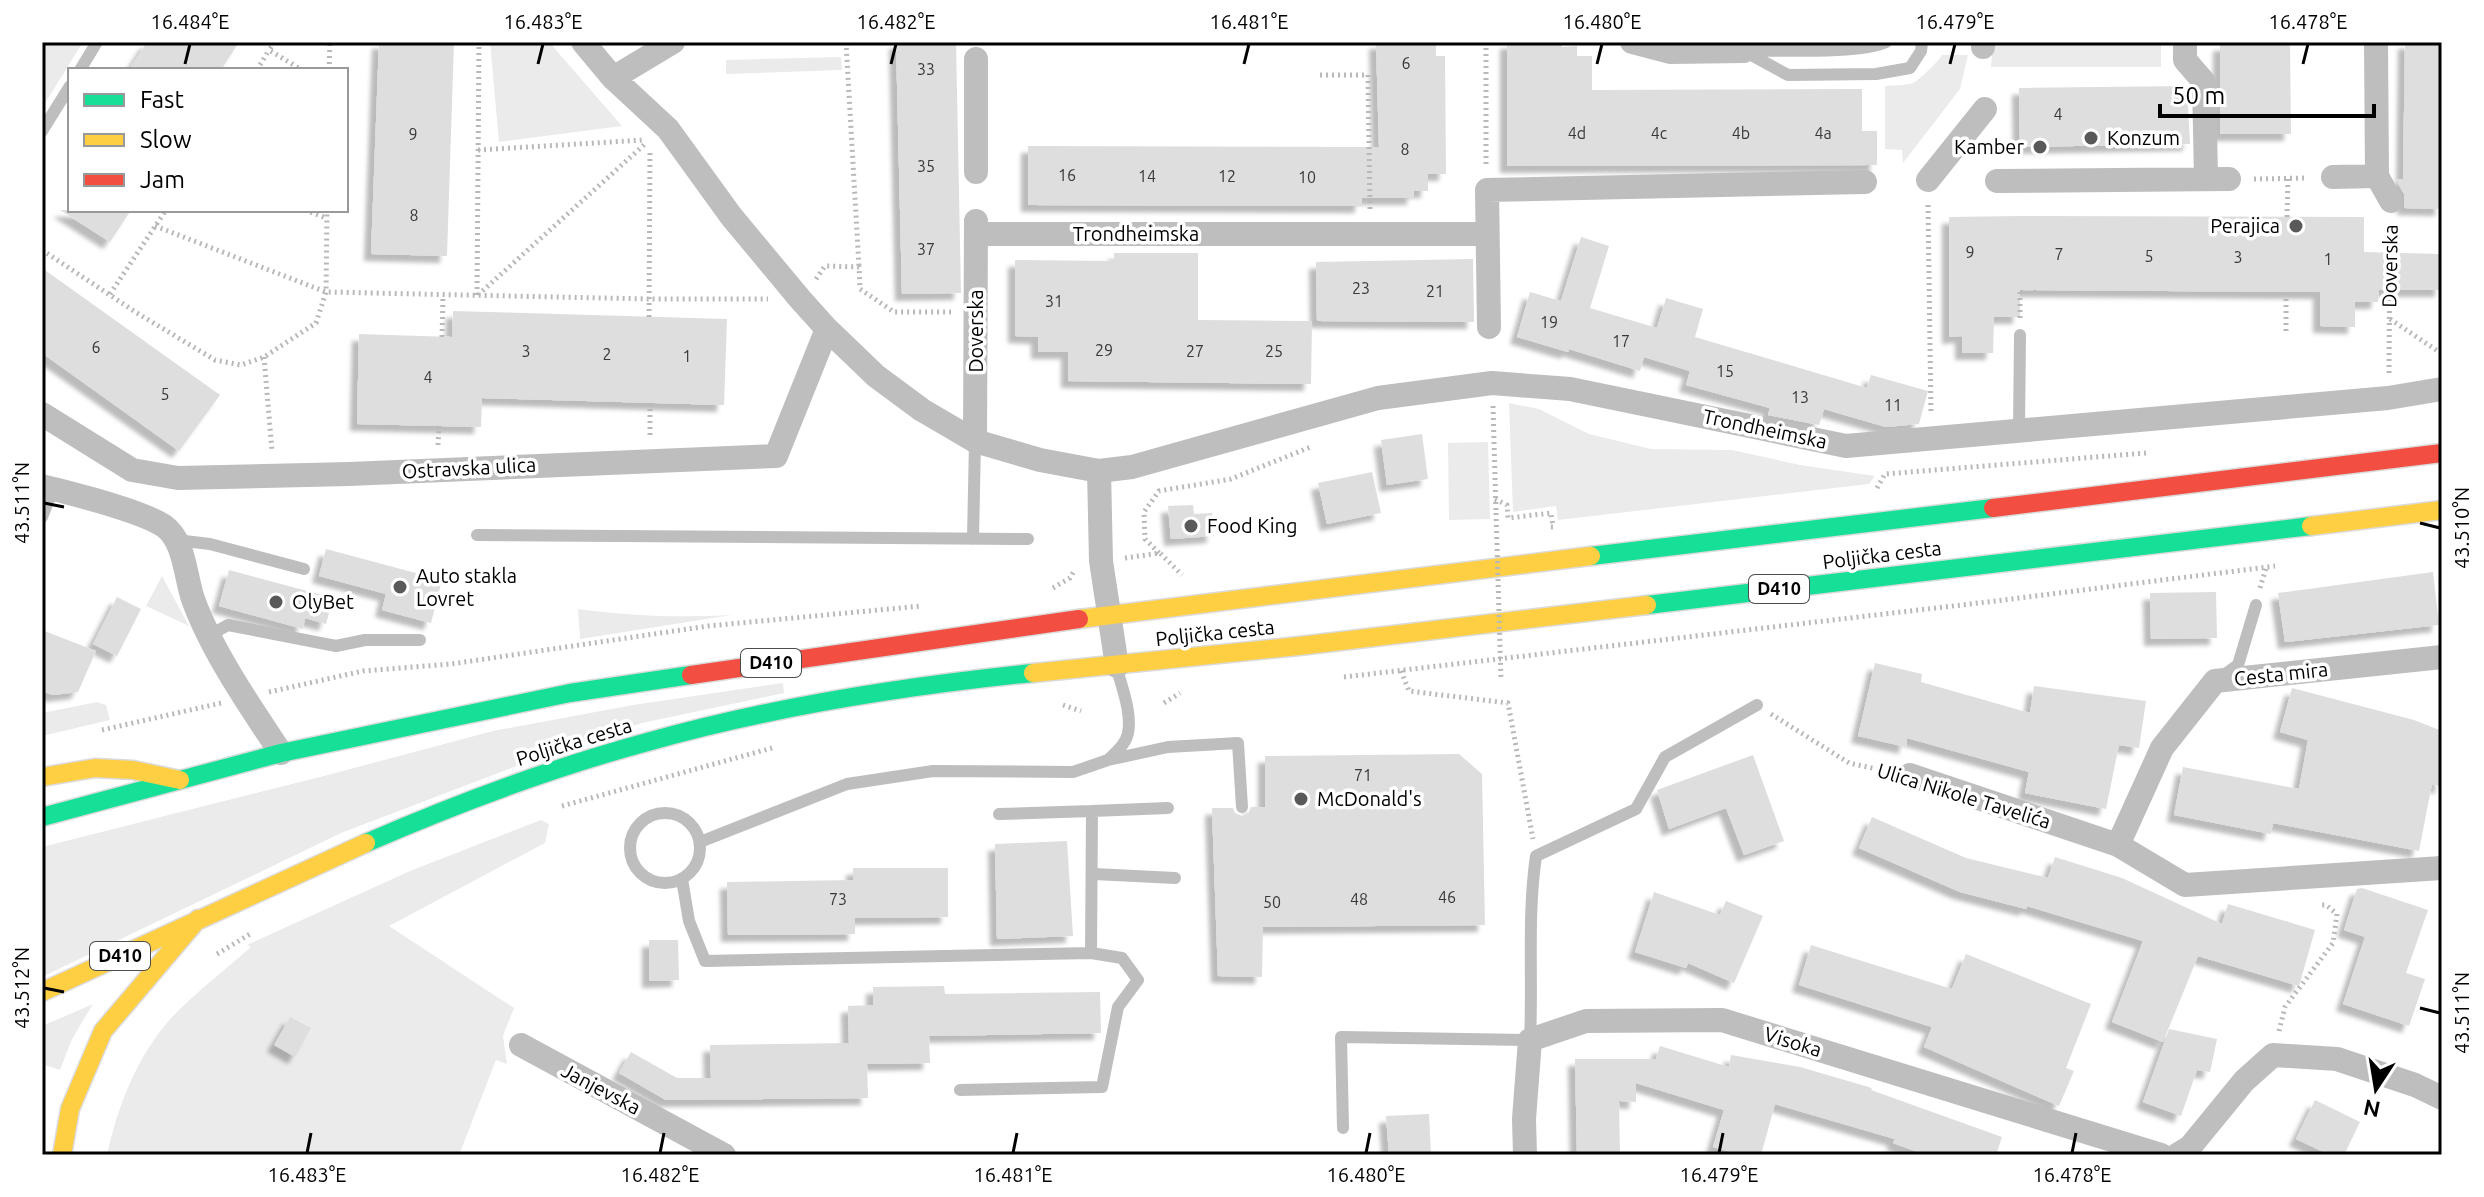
<svg xmlns="http://www.w3.org/2000/svg" width="2484" height="1197" font-family="Ubuntu,sans-serif">
	<style>
		.green { fill: #ebebeb }
		.building { fill: #dedede; filter: url(#shadow) }
		.lines { fill: none; stroke-linecap: round; stroke-linejoin: round }
		.fast-casing { stroke: #dbdbdb; stroke-width: 21 }
		.slow-casing { stroke: #dbdbdb; stroke-width: 21 }
		.jam-casing { stroke: #dbdbdb; stroke-width: 21 }
		.path { stroke: #b9b9b9; stroke-width: 5; stroke-dasharray: 2 4; stroke-linecap: butt }
		.lane { stroke: #bebebe; stroke-width: 12 }
		.street { stroke: #bebebe; stroke-width: 24 }
		.fast { stroke: #16e098; stroke-width: 18 }
		.slow { stroke: #ffcf43; stroke-width: 18 }
		.jam { stroke: #f24e42; stroke-width: 18 }
		.path-bridge { stroke: #b9b9b9; stroke-width: 5; stroke-dasharray: 2 4; stroke-linecap: butt }
		.ticks { fill: none; stroke: #000; stroke-width: 3 }
		.poi-dot { fill: #595959; stroke: #fff; stroke-width: 3 }
		.labels { text-anchor: middle; stroke-width: 7; stroke-linejoin: round; paint-order: stroke }
		.number-label { font-size: 16px; fill: #383838 }
		.shield { fill: #fff; stroke: #4c4c4c; stroke-width: 2 }
		.shield-label { font-size: 18px; font-weight: bold; fill: #000 }
		.poi-label { font-size: 20px; fill: #000; stroke: #fff; text-anchor: start }
		.street-label { font-size: 20px; fill: #000; stroke: #fff }
		.neatline { fill: none; stroke: #000; stroke-width: 3 }
		.ticks-label { font-size: 20px; text-anchor: middle; fill: #000 }
	</style>
	<defs>
		<filter id="shadow"><feDropShadow dx="-7" dy="7" stdDeviation="2" flood-color="#0004"/></filter>
	</defs>
	<rect width="100%" height="100%" fill="#fff"/>
	<!-- green -->
	<path class="green" d="M42,42H83L42,108Z
		M490,42H549L622,126L499,142Z
		M1993,42H2161V67H1991Z
		M1942,55H1968L1960,89L1903,163L1902,150L1885,149V86C1893,85 1905,86 1913,83C1919,80 1939,61 1942,55Z
		M841,57L842,70L726,74V60Z
		M1509,403L1539,409L1589,434L1651,449L1732,450L1800,465L1875,476L1869,484L1558,520L1556,506L1513,512Z
		M1488,442L1490,519L1449,520L1448,443Z
		M162,576L189,626L146,606Z
		M578,609C630,616 680,618 732,615L580,639Z
		M783,683L784,693L642,723L540,757L341,833L42,977V847L324,776L493,731L633,705Z
		M97,702L106,705L110,720L42,736V713Z
		M541,820L549,824L545,843L389,926L514,1008L503,1036L507,1064L496,1060L459,1155H107C118,1105 137,1056 172,1017C196,992 225,970 251,947L247,945L410,871Z
		M93,1004L72,1039L60,1070L42,1064V1026Z"/>
	<!-- building -->
	<path class="building" d="M147,42H239L221,70H129Z
		M379,42H454L447,256L371,254Z
		M896,42H956L961,293L902,294Z
		M1376,42H1436V56H1445L1446,174H1428V191H1414V198H1362V206L1028,205V146L1379,147Z
		M1507,42H1562V47L1577,46V56H1592V90L1862,89V131H1877V165L1507,166Z
		M2245,42H2290L2291,134H2220V44H2245Z
		M2405,42H2442V209L2404,208V194L2396,179H2403Z
		M2187,86L2190,144L2020,147L2019,88Z
		M60,210H131L110,242Z
		M2021,216L2364,217V252L2442,254V290H2379L2378,302H2355V327L2320,326V292L2020,290V317H1994L1993,353H1962V336L1949,337V217Z
		M1581,237L1609,246L1590,308L1657,328L1666,298L1703,309L1695,337L1867,388L1871,375L1928,391L1919,424L1886,427L1824,409L1819,425L1768,415L1770,408L1686,385L1690,371L1644,357L1640,371L1569,349L1568,352L1517,337L1530,292L1561,301Z
		M1114,253H1198V320L1312,321L1311,384L1068,381V352H1038V337L1015,336V260L1114,261Z
		M1473,259L1474,322L1317,321L1316,262Z
		M42,268L220,395L179,451L42,353Z
		M453,311L727,319L724,405L482,398L481,427L357,424L359,334L452,337Z
		M1422,434L1428,479L1387,485L1381,440Z
		M1372,472L1381,513L1327,524L1318,483Z
		M1193,505L1194,514L1212,513L1214,536L1171,539L1168,506Z
		M326,549L442,580L431,623L382,610L386,594L319,576Z
		M229,570L333,598L326,624L305,618L303,629L219,606Z
		M2433,572L2439,625L2285,642L2278,593Z
		M2216,592L2217,638L2151,639L2150,593Z
		M117,597L141,609L117,656L93,644Z
		M42,630L96,651L78,692L53,695L42,691Z
		M1875,663L1922,674L1921,682L2030,713L2034,686L2146,701L2139,748L2119,745L2106,809L2025,793L2029,772L1907,738L1906,747L1858,736Z
		M2292,688L2414,720L2442,731V787L2432,784L2419,851L2273,823L2271,834L2174,815L2183,767L2299,789L2308,740L2280,732Z
		M1459,754L1482,774L1485,925L1263,927L1262,977L1218,976L1212,808H1233L1235,813L1242,816L1248,814L1251,807H1265V756Z
		M1753,755L1784,841L1744,855L1726,808L1669,829L1657,790Z
		M1872,817L1966,858L2048,878L2055,857L2122,878L2222,924L2228,904L2315,930L2299,986L2198,956L2163,1042L2112,1022L2143,941L2027,906L2026,909L1960,892L1859,848Z
		M1067,841L1073,936L997,939L995,844Z
		M853,868H948V917L855,918V934L728,935L727,882L853,880Z
		M2362,888L2428,910L2406,973L2425,979L2409,1026L2343,1004L2365,937L2344,930L2357,889Z
		M1654,892L1720,915L1726,901L1763,916L1734,983L1688,963L1686,968L1635,952Z
		M649,940H678L679,980L649,981Z
		M1811,945L1952,989L1966,954L2091,1004L2066,1068L2074,1071L2059,1106L1924,1047L1932,1027L1799,985Z
		M944,986L945,994L1100,992L1101,1033L929,1036L930,1063L867,1064L868,1098L666,1100L619,1073L631,1052L677,1078H711L710,1045L849,1043L848,1006L873,1005V987Z
		M290,1017L311,1028L295,1057L274,1045Z
		M2169,1029L2217,1039L2210,1072L2197,1070L2181,1116L2143,1102Z
		M1660,1046L1729,1067L1731,1055L1800,1067L1872,1088L1871,1090L2002,1137L1996,1155H1926L1893,1143L1895,1139L1775,1104L1761,1155H1742L1713,1147L1724,1110L1636,1083V1102L1619,1101L1620,1155H1577L1575,1059H1656Z
		M2315,1100L2360,1122L2344,1155H2330L2296,1139Z
		M1429,1114L1431,1155H1389L1386,1116Z"/>
	<g class="lines">
		<defs>
			<path id="fast" d="M1591,556L1993,508
				M1647,605L2311,526
				M42,817L281,753L570,693L691,675
				M366,843C458,803 554,767 651,741C776,706 905,686 1033,673"/>
			<path id="slow" d="M2311,526L2442,510
				M1079,619L1591,556
				M1033,673L1299,646L1647,605
				M42,777L95,768L133,770L180,780
				M42,992L366,843
				M62,1155L70,1109L103,1031L198,919"/>
			<path id="jam" d="M1993,508L2442,453
				M691,675L1079,619"/>
		</defs>
		<!-- fast casing -->
		<use href="#fast" class="fast-casing"/>
		<!-- slow casing -->
		<use href="#slow" class="slow-casing"/>
		<!-- jam casing -->
		<use href="#jam" class="jam-casing"/>
		<!-- path -->
		<path class="path" d="M275,42L269,50L302,70
			M846,42L859,267
			M1486,42V165
			M257,70L269,50
			M329,70L330,42
			M1320,75H1368L1370,210
			M478,150L644,140
			M2254,179L2308,178
			M1928,205L1931,415
			M305,210L326,218
			M2287,217L2288,178
			M155,226L326,292L649,299H768
			M42,250L137,313L215,360L241,365L264,357L316,323L326,292L327,210
			M816,279L825,266L859,267L860,289L894,312H951
			M110,294L166,210
			M477,295L479,42
			M478,295L645,144
			M649,317L650,150
			M2020,318V290
			M2390,319L2442,354
			M2286,331V292
			M442,337L443,295
			M264,357L272,451
			M2389,373L2390,223
			M650,403V437
			M1493,406L1496,513
			M438,445L439,426
			M1877,488L1885,474L2146,453
			M1495,499L1507,505L1508,518L1551,513L1553,527H1550
			M1159,553L1145,539L1144,512L1159,491L1231,479L1313,446
			M1125,558L1160,553L1182,575
			M1053,588L1070,578L1075,569
			M2260,588L2266,568
			M1401,671L1409,691L1508,703L1533,839
			M1344,677L1987,602L2275,566
			M269,692L363,671L451,664L708,626L921,606
			M1164,703L1180,693
			M1063,705L1081,711
			M1771,714L1849,763L1886,771
			M102,730L221,703
			M562,806L772,748
			M217,954L250,934
			M2279,1031L2285,1007L2333,943L2337,914L2326,905H2320"/>
		<!-- lane -->
		<path class="lane" d="M1744,51L1788,75L1876,74L1910,68L1921,51L1922,42
			M1744,51C1776,50 1861,54 1886,42
			M80,70L97,42
			M42,131L70,86
			M2019,429L2020,335
			M42,517L53,489
			M477,535L1028,539
			M973,539L975,441
			M176,540L210,544L304,569
			M210,635L228,625L336,646L365,640H420
			M2224,675L2238,665L2256,605
			M1109,759C1116,752 1126,744 1128,733C1132,713 1122,688 1117,669
			M1092,811L1168,808
			M630 848a35 35 0 1 1 70 0a35 35 0 1 1-70 0Z
			M999,814L1092,811L1091,953
			M700,842L847,784L933,771L1073,772L1108,760L1168,747L1238,743L1242,807
			M1094,874L1175,878
			M682,879L689,921L705,961L1091,953L1122,958L1138,980L1118,1007L1102,1087L960,1090
			M1343,1128L1341,1037L1530,1040C1533,979 1527,917 1536,856L1636,809L1665,757L1757,705"/>
		<!-- street -->
		<path class="street" d="M583,42L613,78L668,129L731,216L800,299L827,329L876,376L922,410L975,441L1040,460L1099,471L1132,467L1378,398L1492,383L1570,389L1846,446L2388,398L2442,389
			M1632,42L1670,52L1744,51
			M2185,42V60L2204,82L2206,178
			M2376,42L2377,176L2391,201
			M1983,47V42
			M976,59V172
			M613,78L673,42
			M2333,177L2377,176
			M1928,180L1985,109
			M1997,181L2229,179
			M976,234H1487
			M1489,327L1487,190L1865,182
			M42,414L132,470L178,478L349,474L776,456L827,329
			M975,441L976,221
			M1099,471L1101,561L1117,666
			M42,486C72,494 140,510 164,526C185,541 185,576 193,599C211,650 251,708 281,753
			M1910,775L2118,845L2185,885L2442,868
			M2118,845L2162,748L2215,681L2442,657
			M521,1045L724,1155
			M1525,1155L1524,1119L1530,1040L1586,1021L1722,1020L2161,1155
			M2177,1155L2190,1147L2244,1081L2273,1055L2337,1059L2415,1085L2442,1098"/>
		<!-- fast -->
		<use href="#fast" class="fast"/>
		<!-- slow -->
		<use href="#slow" class="slow"/>
		<!-- jam -->
		<use href="#jam" class="jam"/>
		<!-- path-bridge -->
		<path class="path-bridge" d="M1496,513L1501,679"/>
	</g>
	<!-- ticks -->
	<path class="ticks" d="M185,64L190,44M538,64L543,44M891,64L896,44M1244,64L1249,44M1597,64L1602,44M1950,64L1955,44M2303,64L2308,44M44,503L64,507M2420,523L2440,528M44,988L64,992M2420,1008L2440,1013M307,1153L311,1133M660,1153L664,1133M1013,1153L1017,1133M1366,1153L1370,1133M1719,1153L1723,1133M2072,1153L2076,1133"/>
	<!-- markers -->
	<g class="poi-dot">
		<circle cx="2091" cy="138" r="8"/>
		<circle cx="2040" cy="147" r="8"/>
		<circle cx="2296" cy="226" r="8"/>
		<circle cx="1191" cy="526" r="8"/>
		<circle cx="400" cy="587" r="8"/>
		<circle cx="276" cy="602" r="8"/>
		<circle cx="1301" cy="799" r="8"/>
	</g>
	<g class="labels">
		<!-- number labels -->
		<g class="number-label">
			<text x="1406" y="69">6</text>
			<text x="926" y="75">33</text>
			<text x="2058" y="120">4</text>
			<text x="1577" y="139">4d</text>
			<text x="1659" y="139">4c</text>
			<text x="1741" y="139">4b</text>
			<text x="1823" y="139">4a</text>
			<text x="413" y="140">9</text>
			<text x="1405" y="155">8</text>
			<text x="926" y="172">35</text>
			<text x="1067" y="181">16</text>
			<text x="1147" y="182">14</text>
			<text x="1227" y="182">12</text>
			<text x="1307" y="183">10</text>
			<text x="414" y="221">8</text>
			<text x="926" y="255">37</text>
			<text x="1970" y="258">9</text>
			<text x="2059" y="260">7</text>
			<text x="2149" y="262">5</text>
			<text x="2238" y="263">3</text>
			<text x="2328" y="265">1</text>
			<text x="1361" y="294">23</text>
			<text x="1435" y="297">21</text>
			<text x="1054" y="307">31</text>
			<text x="1549" y="328">19</text>
			<text x="1621" y="347">17</text>
			<text x="96" y="353">6</text>
			<text x="1104" y="356">29</text>
			<text x="526" y="357">3</text>
			<text x="1195" y="357">27</text>
			<text x="1274" y="357">25</text>
			<text x="607" y="360">2</text>
			<text x="687" y="362">1</text>
			<text x="1725" y="377">15</text>
			<text x="428" y="383">4</text>
			<text x="165" y="400">5</text>
			<text x="1800" y="403">13</text>
			<text x="1893" y="411">11</text>
			<text x="1363" y="781">71</text>
			<text x="1447" y="903">46</text>
			<text x="838" y="905">73</text>
			<text x="1359" y="905">48</text>
			<text x="1272" y="908">50</text>
		</g>
		<!-- shield labels -->
		<g class="shield">
			<rect x="1749" y="575" width="60" height="28" rx="6"/>
			<rect x="741" y="649" width="60" height="28" rx="6"/>
			<rect x="90" y="942" width="60" height="28" rx="6"/>
		</g>
		<g class="shield-label">
			<text x="1779" y="595">D410</text>
			<text x="771" y="669">D410</text>
			<text x="120" y="962">D410</text>
		</g>
		<!-- poi labels -->
		<g class="poi-label">
			<text x="2107" y="145">Konzum</text>
			<text x="2024" y="154" text-anchor="end">Kamber</text>
			<text x="2280" y="233" text-anchor="end">Perajica</text>
			<text x="1207" y="533">Food King</text>
			<text x="416" y="583">Auto stakla<tspan x="416" dy="23">Lovret</tspan></text>
			<text x="292" y="609">OlyBet</text>
			<text x="1317" y="806">McDonald's</text>
		</g>
		<!-- street labels -->
		<g class="street-label">
			<text x="1136" y="241">Trondheimska</text>
			<text transform="translate(2390 266) rotate(-89)" y="7">Doverska</text>
			<text transform="translate(976 331) rotate(-90)" y="7">Doverska</text>
			<text transform="translate(1765 429) rotate(12)" y="7">Trondheimska</text>
			<text transform="translate(469 468) rotate(-3)" y="7">Ostravska ulica</text>
			<text transform="translate(1882 555) rotate(-7)" y="7">Poljička cesta</text>
			<text transform="translate(1215 633) rotate(-6)" y="7">Poljička cesta</text>
			<text transform="translate(2281 674) rotate(-6)" y="7">Cesta mira</text>
			<text transform="translate(574 742) rotate(-17)" y="7">Poljička cesta</text>
			<text transform="translate(1964 796) rotate(17)" y="7">Ulica Nikole Tavelića</text>
			<text transform="translate(1793 1042) rotate(17)" y="7">Visoka</text>
			<text transform="translate(601 1089) rotate(28)" y="7">Janjevska</text>
		</g>
	</g>
	<!-- border -->
	<rect width="2484" height="1197" fill="none" stroke="#ffffff" stroke-width="88"/>
	<!-- legend -->
	<rect x="68" y="68" width="280" height="144" fill="#ffffff" stroke="#999999" stroke-width="2"/>
	<rect x="84" y="94" width="40" height="12" fill="#16e098" stroke="#999999" stroke-width="2"/>
	<text x="140" y="108" font-size="24" fill="#000000">Fast</text>
	<rect x="84" y="134" width="40" height="12" fill="#ffcf43" stroke="#999999" stroke-width="2"/>
	<text x="140" y="148" font-size="24" fill="#000000">Slow</text>
	<rect x="84" y="174" width="40" height="12" fill="#f24e42" stroke="#999999" stroke-width="2"/>
	<text x="140" y="188" font-size="24" fill="#000000">Jam</text>
	<!-- north arrow -->
	<g transform="translate(2376 1089) rotate(192)" stroke="#ffffff" stroke-width="6" paint-order="stroke">
	<path d="M0-6L14 30L0 20L-14 30Z" fill="#000000"/>
	<text y="-12" font-size="22" font-weight="bold" text-anchor="middle" fill="#000000">N</text>
	</g>
	<!-- scale -->
	<path d="M2160 104v12h214v-12" fill="none" stroke="#000000" stroke-width="4"/>
	<text x="2172" y="104" font-size="24" fill="#000000" stroke="#ffffff" stroke-width="6" paint-order="stroke">50 m</text>
	<rect x="44" y="44" width="2396" height="1109" class="neatline"/>
	<g class="ticks-label">
		<text x="190" y="29">16.484°E</text>
		<text x="543" y="29">16.483°E</text>
		<text x="896" y="29">16.482°E</text>
		<text x="1249" y="29">16.481°E</text>
		<text x="1602" y="29">16.480°E</text>
		<text x="1955" y="29">16.479°E</text>
		<text x="2308" y="29">16.478°E</text>
		<text transform="translate(22 503) rotate(-90)" y="7">43.511°N</text>
		<text transform="translate(2462 528) rotate(-90)" y="7">43.510°N</text>
		<text transform="translate(22 988) rotate(-90)" y="7">43.512°N</text>
		<text transform="translate(2462 1013) rotate(-90)" y="7">43.511°N</text>
		<text x="307" y="1182">16.483°E</text>
		<text x="660" y="1182">16.482°E</text>
		<text x="1013" y="1182">16.481°E</text>
		<text x="1366" y="1182">16.480°E</text>
		<text x="1719" y="1182">16.479°E</text>
		<text x="2072" y="1182">16.478°E</text>
	</g>
</svg>
